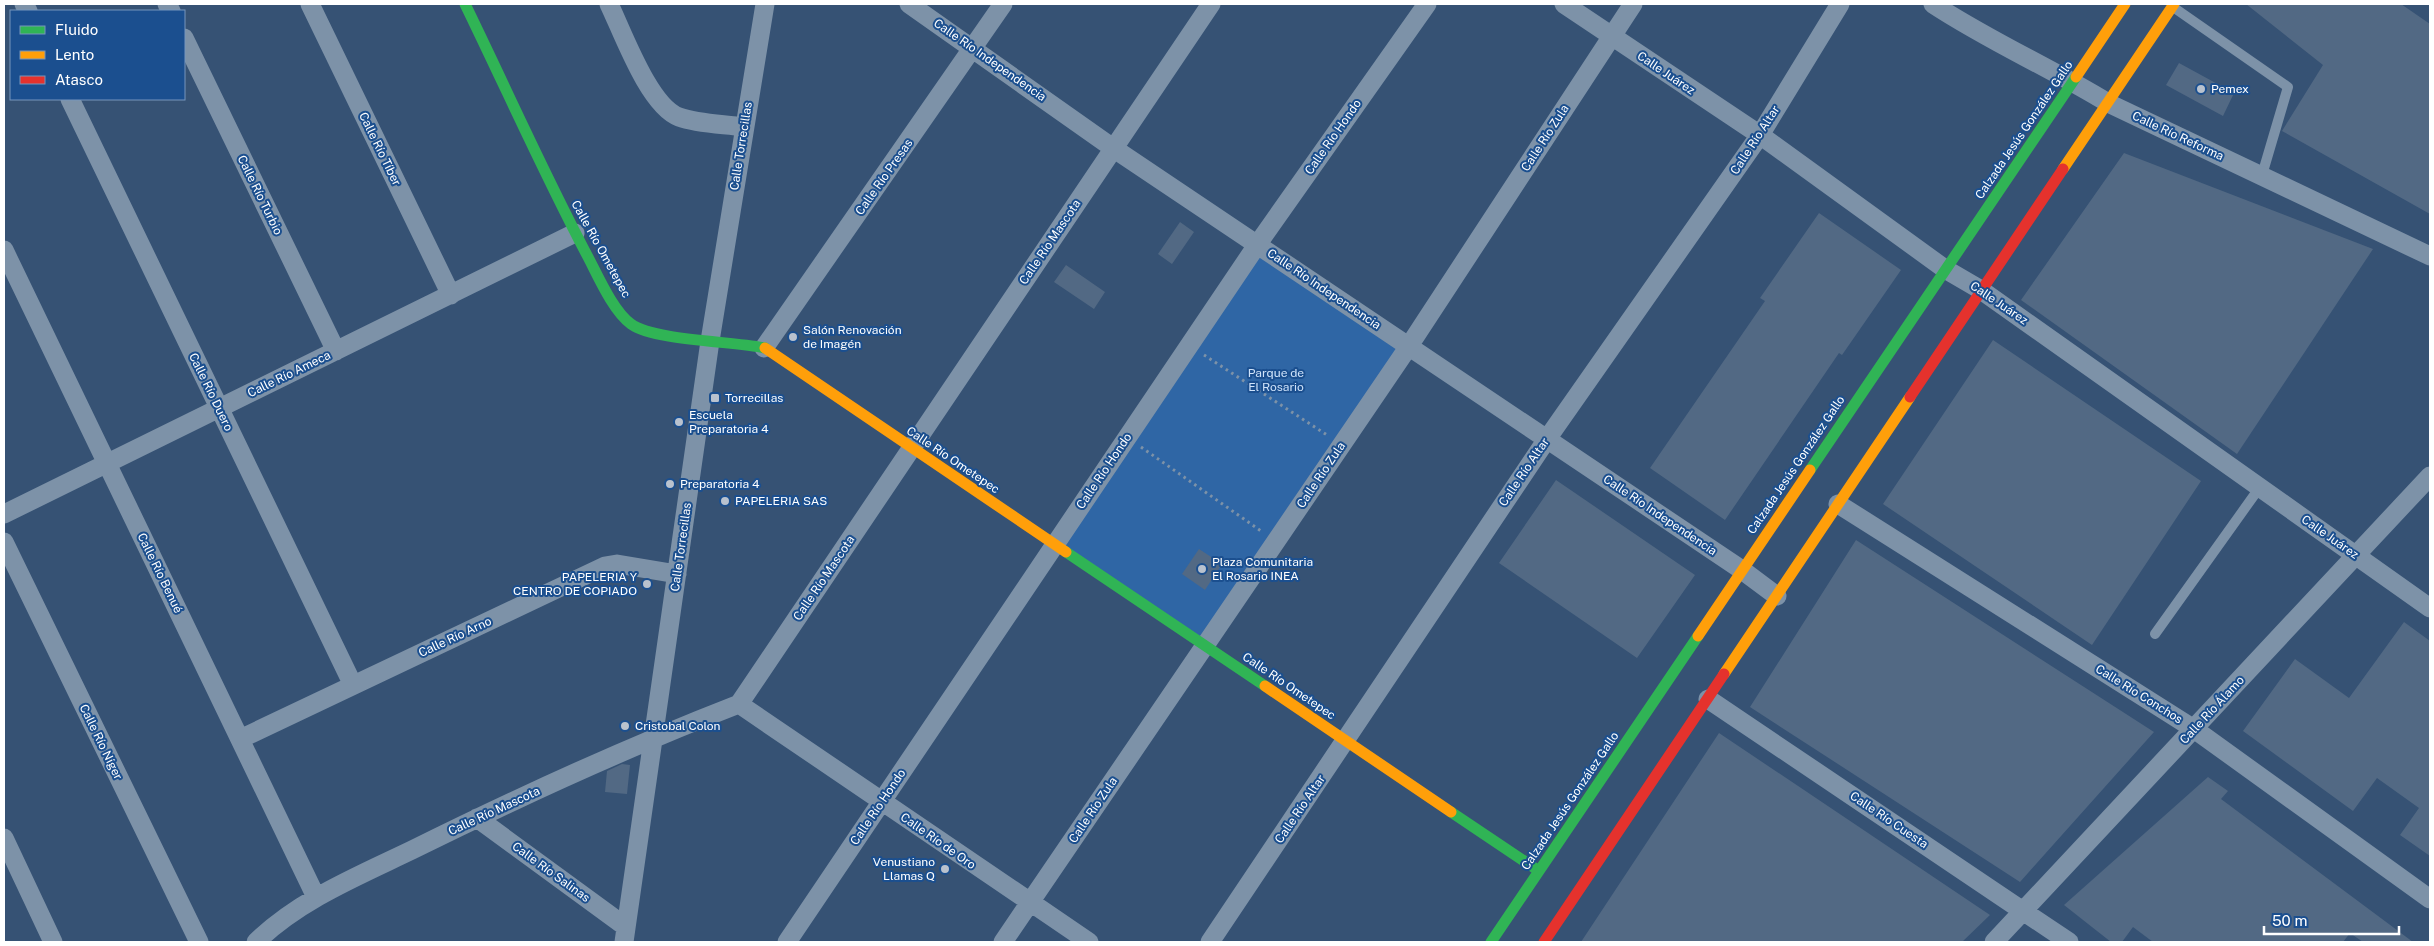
<svg xmlns="http://www.w3.org/2000/svg" width="2434" height="946" font-family="'Public Sans',sans-serif">
	<style>
		.green { fill: #2f66a5 }
		.building { fill: #526984 }
		.lines { fill: none; stroke-linecap: round; stroke-linejoin: round }
		.path { stroke: #7d92a8; stroke-width: 3; stroke-dasharray: 2.5 4; stroke-linecap: butt }
		.lane { stroke: #7d92a8; stroke-width: 10 }
		.street { stroke: #7d92a8; stroke-width: 19 }
		.fast { stroke: #30b455; stroke-width: 11 }
		.slow { stroke: #ff9f0a; stroke-width: 11 }
		.jam { stroke: #e5322d; stroke-width: 11 }
		.poi-dot { fill: #b9c2ce; stroke: #1b4f8f; stroke-width: 2 }
		.labels { text-anchor: middle; stroke-width: 4; stroke-linejoin: round; paint-order: stroke }
		.street-label { font-size: 12px; fill: #fff; stroke: #1b4f8f }
		.poi-label { font-size: 12px; fill: #fff; stroke: #1b4f8f; text-anchor: start }
		.park-label { font-size: 12px; fill: #cfe3fa; stroke: #1b4f8f }
	</style>
	<rect width="100%" height="100%" fill="#365274"/>
	<!-- green -->
	<path class="green" d="M1259,252L1402,348L1203,639L1062,544Z"/>
	<!-- building -->
	<path class="building" d="M2246,4H2401L2430,24V214L2282,131L2323,65Z
		M2179,63L2234,93L2223,116L2166,85Z
		M2124,153L2373,249L2237,454L2021,300Z
		M1819,213L1901,270L1842,355L1839,353L1725,520L1650,468L1765,301L1760,298Z
		M1180,222L1194,232L1172,264L1158,254Z
		M1066,265L1105,292L1094,309L1054,282Z
		M1993,340L2201,481L2092,645L1883,504Z
		M1556,480L1695,575L1637,658L1499,563Z
		M1856,540L2154,732L2020,882L1750,707Z
		M1199,549L1222,564L1205,590L1182,574Z
		M2404,622L2430,641V856L2400,835L2419,808L2377,778L2353,811L2243,731L2295,659L2349,698Z
		M1719,733L1990,915L1962,942H1581Z
		M622,764L630,765L627,794L605,792L607,771Z
		M2208,777L2228,791L2221,799L2413,942H2363L2350,933L2343,942H2153L2133,927L2122,942H2111L2064,905Z"/>
	<g class="lines">
		<!-- path -->
		<path class="path" d="M1204,355L1327,435
			M1141,447L1261,531"/>
		<!-- lane -->
		<path class="lane" d="M2173,7L2288,87L2262,175
			M2155,634L2260,487"/>
		<!-- street -->
		<path class="street" d="M24,4L28,11
			M167,4L171,11
			M310,4L451,295
			M609,4C623,33 649,106 679,117C698,124 724,124 744,127
			M909,4L1113,148L1742,570L1777,596
			M1564,4L1760,135L1945,269L1981,290L2430,608
			M1933,4C1989,41 2051,68 2108,103L2430,256
			M184,38L336,351
			M70,99L353,685
			M4,250L316,897
			M764,348L1003,4
			M1838,504L2194,729L2430,899
			M4,514L575,233
			M4,542L199,942
			M1708,699L2069,942
			M739,704L1089,942
			M240,739L605,566L617,564L677,574
			M477,818L626,927
			M4,838L53,942
			M256,942C299,900 358,876 412,850C519,797 628,747 739,704L1211,4
			M624,942L710,341L765,4
			M787,942L1257,245L1427,4
			M1003,942L1409,346L1633,4
			M1210,942L1547,439L1760,135L1840,4
			M1994,942L2430,476"/>
		<!-- fast -->
		<path class="fast" d="M465,4C506,88 544,174 588,257C598,276 613,311 631,324C655,341 732,341 765,348
			M1810,470L2076,77
			M1066,552L1265,686
			M1451,812L1539,871
			M1491,942L1698,636"/>
		<!-- slow -->
		<path class="slow" d="M2076,77L2125,4
			M2063,169L2174,4
			M765,348L1066,552
			M1698,636L1810,470
			M1724,674L1910,397
			M1265,686L1451,812"/>
		<!-- jam -->
		<path class="jam" d="M1910,397L2063,169
			M1544,942L1724,674"/>
	</g>
	<!-- markers -->
	<g class="poi-dot">
		<circle cx="2201" cy="89" r="5"/>
		<circle cx="793" cy="337" r="5"/>
		<rect x="710" y="393" width="10" height="10" rx="2.5"/>
		<circle cx="679" cy="422" r="5"/>
		<circle cx="670" cy="484" r="5"/>
		<circle cx="725" cy="501" r="5"/>
		<circle cx="1202" cy="569" r="5"/>
		<circle cx="647" cy="584" r="5"/>
		<circle cx="625" cy="726" r="5"/>
		<circle cx="945" cy="869" r="5"/>
	</g>
	<g class="labels">
		<!-- street labels -->
		<g class="street-label">
			<text transform="translate(990 60) rotate(35)" y="4">Calle Río Independencia</text>
			<text transform="translate(1666 73) rotate(34)" y="4">Calle Juárez</text>
			<text transform="translate(2024 130) rotate(-56)" y="4">Calzada Jesús González Gallo</text>
			<text transform="translate(2178 136) rotate(25)" y="4">Calle Río Reforma</text>
			<text transform="translate(1333 137) rotate(-55)" y="4">Calle Río Hondo</text>
			<text transform="translate(1545 138) rotate(-57)" y="4">Calle Río Zula</text>
			<text transform="translate(1755 140) rotate(-57)" y="4">Calle Río Altar</text>
			<text transform="translate(741 146) rotate(-81)" y="4">Calle Torrecillas</text>
			<text transform="translate(380 149) rotate(64)" y="4">Calle Río Tíber</text>
			<text transform="translate(884 177) rotate(-55)" y="4">Calle Río Presas</text>
			<text transform="translate(260 195) rotate(64)" y="4">Calle Río Turbio</text>
			<text transform="translate(1050 242) rotate(-56)" y="4">Calle Río Mascota</text>
			<text transform="translate(601 249) rotate(61)" y="4">Calle Río Ometepec</text>
			<text transform="translate(1324 289) rotate(34)" y="4">Calle Río Independencia</text>
			<text transform="translate(1999 303) rotate(34)" y="4">Calle Juárez</text>
			<text transform="translate(289 374) rotate(-26)" y="4">Calle Río Ameca</text>
			<text transform="translate(211 392) rotate(64)" y="4">Calle Río Duero</text>
			<text transform="translate(953 460) rotate(34)" y="4">Calle Río Ometepec</text>
			<text transform="translate(1796 465) rotate(-56)" y="4">Calzada Jesús González Gallo</text>
			<text transform="translate(1104 471) rotate(-56)" y="4">Calle Río Hondo</text>
			<text transform="translate(1524 472) rotate(-56)" y="4">Calle Río Altar</text>
			<text transform="translate(1321 475) rotate(-56)" y="4">Calle Río Zula</text>
			<text transform="translate(1660 515) rotate(34)" y="4">Calle Río Independencia</text>
			<text transform="translate(2330 537) rotate(35)" y="4">Calle Juárez</text>
			<text transform="translate(681 547) rotate(-82)" y="4">Calle Torrecillas</text>
			<text transform="translate(160 573) rotate(64)" y="4">Calle Río Benué</text>
			<text transform="translate(824 578) rotate(-56)" y="4">Calle Río Mascota</text>
			<text transform="translate(455 637) rotate(-25)" y="4">Calle Río Arno</text>
			<text transform="translate(1289 686) rotate(34)" y="4">Calle Río Ometepec</text>
			<text transform="translate(2139 694) rotate(32)" y="4">Calle Río Conchos</text>
			<text transform="translate(2212 710) rotate(-47)" y="4">Calle Río Álamo</text>
			<text transform="translate(101 742) rotate(64)" y="4">Calle Río Níger</text>
			<text transform="translate(1570 801) rotate(-56)" y="4">Calzada Jesús González Gallo</text>
			<text transform="translate(878 807) rotate(-56)" y="4">Calle Río Hondo</text>
			<text transform="translate(1300 809) rotate(-56)" y="4">Calle Río Altar</text>
			<text transform="translate(1093 810) rotate(-56)" y="4">Calle Río Zula</text>
			<text transform="translate(494 811) rotate(-25)" y="4">Calle Río Mascota</text>
			<text transform="translate(1889 820) rotate(34)" y="4">Calle Río Cuesta</text>
			<text transform="translate(938 841) rotate(35)" y="4">Calle Río de Oro</text>
			<text transform="translate(551 872) rotate(36)" y="4">Calle Río Salinas</text>
		</g>
		<!-- poi labels -->
		<g class="poi-label">
			<text x="2211" y="93">Pemex</text>
			<text x="803" y="334">Salón Renovación<tspan x="803" dy="14">de Imagén</tspan></text>
			<text x="725" y="402">Torrecillas</text>
			<text x="689" y="419">Escuela<tspan x="689" dy="14">Preparatoria 4</tspan></text>
			<text x="680" y="488">Preparatoria 4</text>
			<text x="735" y="505">PAPELERIA SAS</text>
			<text x="1212" y="566">Plaza Comunitaria<tspan x="1212" dy="14">El Rosario INEA</tspan></text>
			<text x="637" y="581" text-anchor="end">PAPELERIA Y<tspan x="637" dy="14">CENTRO DE COPIADO</tspan></text>
			<text x="635" y="730">Cristobal Colon</text>
			<text x="935" y="866" text-anchor="end">Venustiano<tspan x="935" dy="14">Llamas Q</tspan></text>
		</g>
		<!-- park labels -->
		<g class="park-label">
			<text x="1276" y="377">Parque de<tspan x="1276" dy="14">El Rosario</tspan></text>
		</g>
	</g>
	<!-- border -->
	<rect width="2434" height="946" fill="none" stroke="#ffffff" stroke-width="10"/>
	<!-- legend -->
	<rect x="10" y="10" width="175" height="90" fill="#1b4f8f" stroke="#7695bc"/>
	<rect x="20" y="26" width="25" height="8" fill="#30b455" stroke="#7695bc"/>
	<text x="55" y="35" font-size="15" fill="#ffffff">Fluido</text>
	<rect x="20" y="51" width="25" height="8" fill="#ff9f0a" stroke="#7695bc"/>
	<text x="55" y="60" font-size="15" fill="#ffffff">Lento</text>
	<rect x="20" y="76" width="25" height="8" fill="#e5322d" stroke="#7695bc"/>
	<text x="55" y="85" font-size="15" fill="#ffffff">Atasco</text>
	<!-- scale -->
	<path d="M2264 926v8h135v-8" fill="none" stroke="#ffffff" stroke-width="2.5"/>
	<text x="2272" y="926" font-size="15" fill="#ffffff" stroke="#1b4f8f" stroke-width="4" paint-order="stroke">50 m</text>
</svg>
